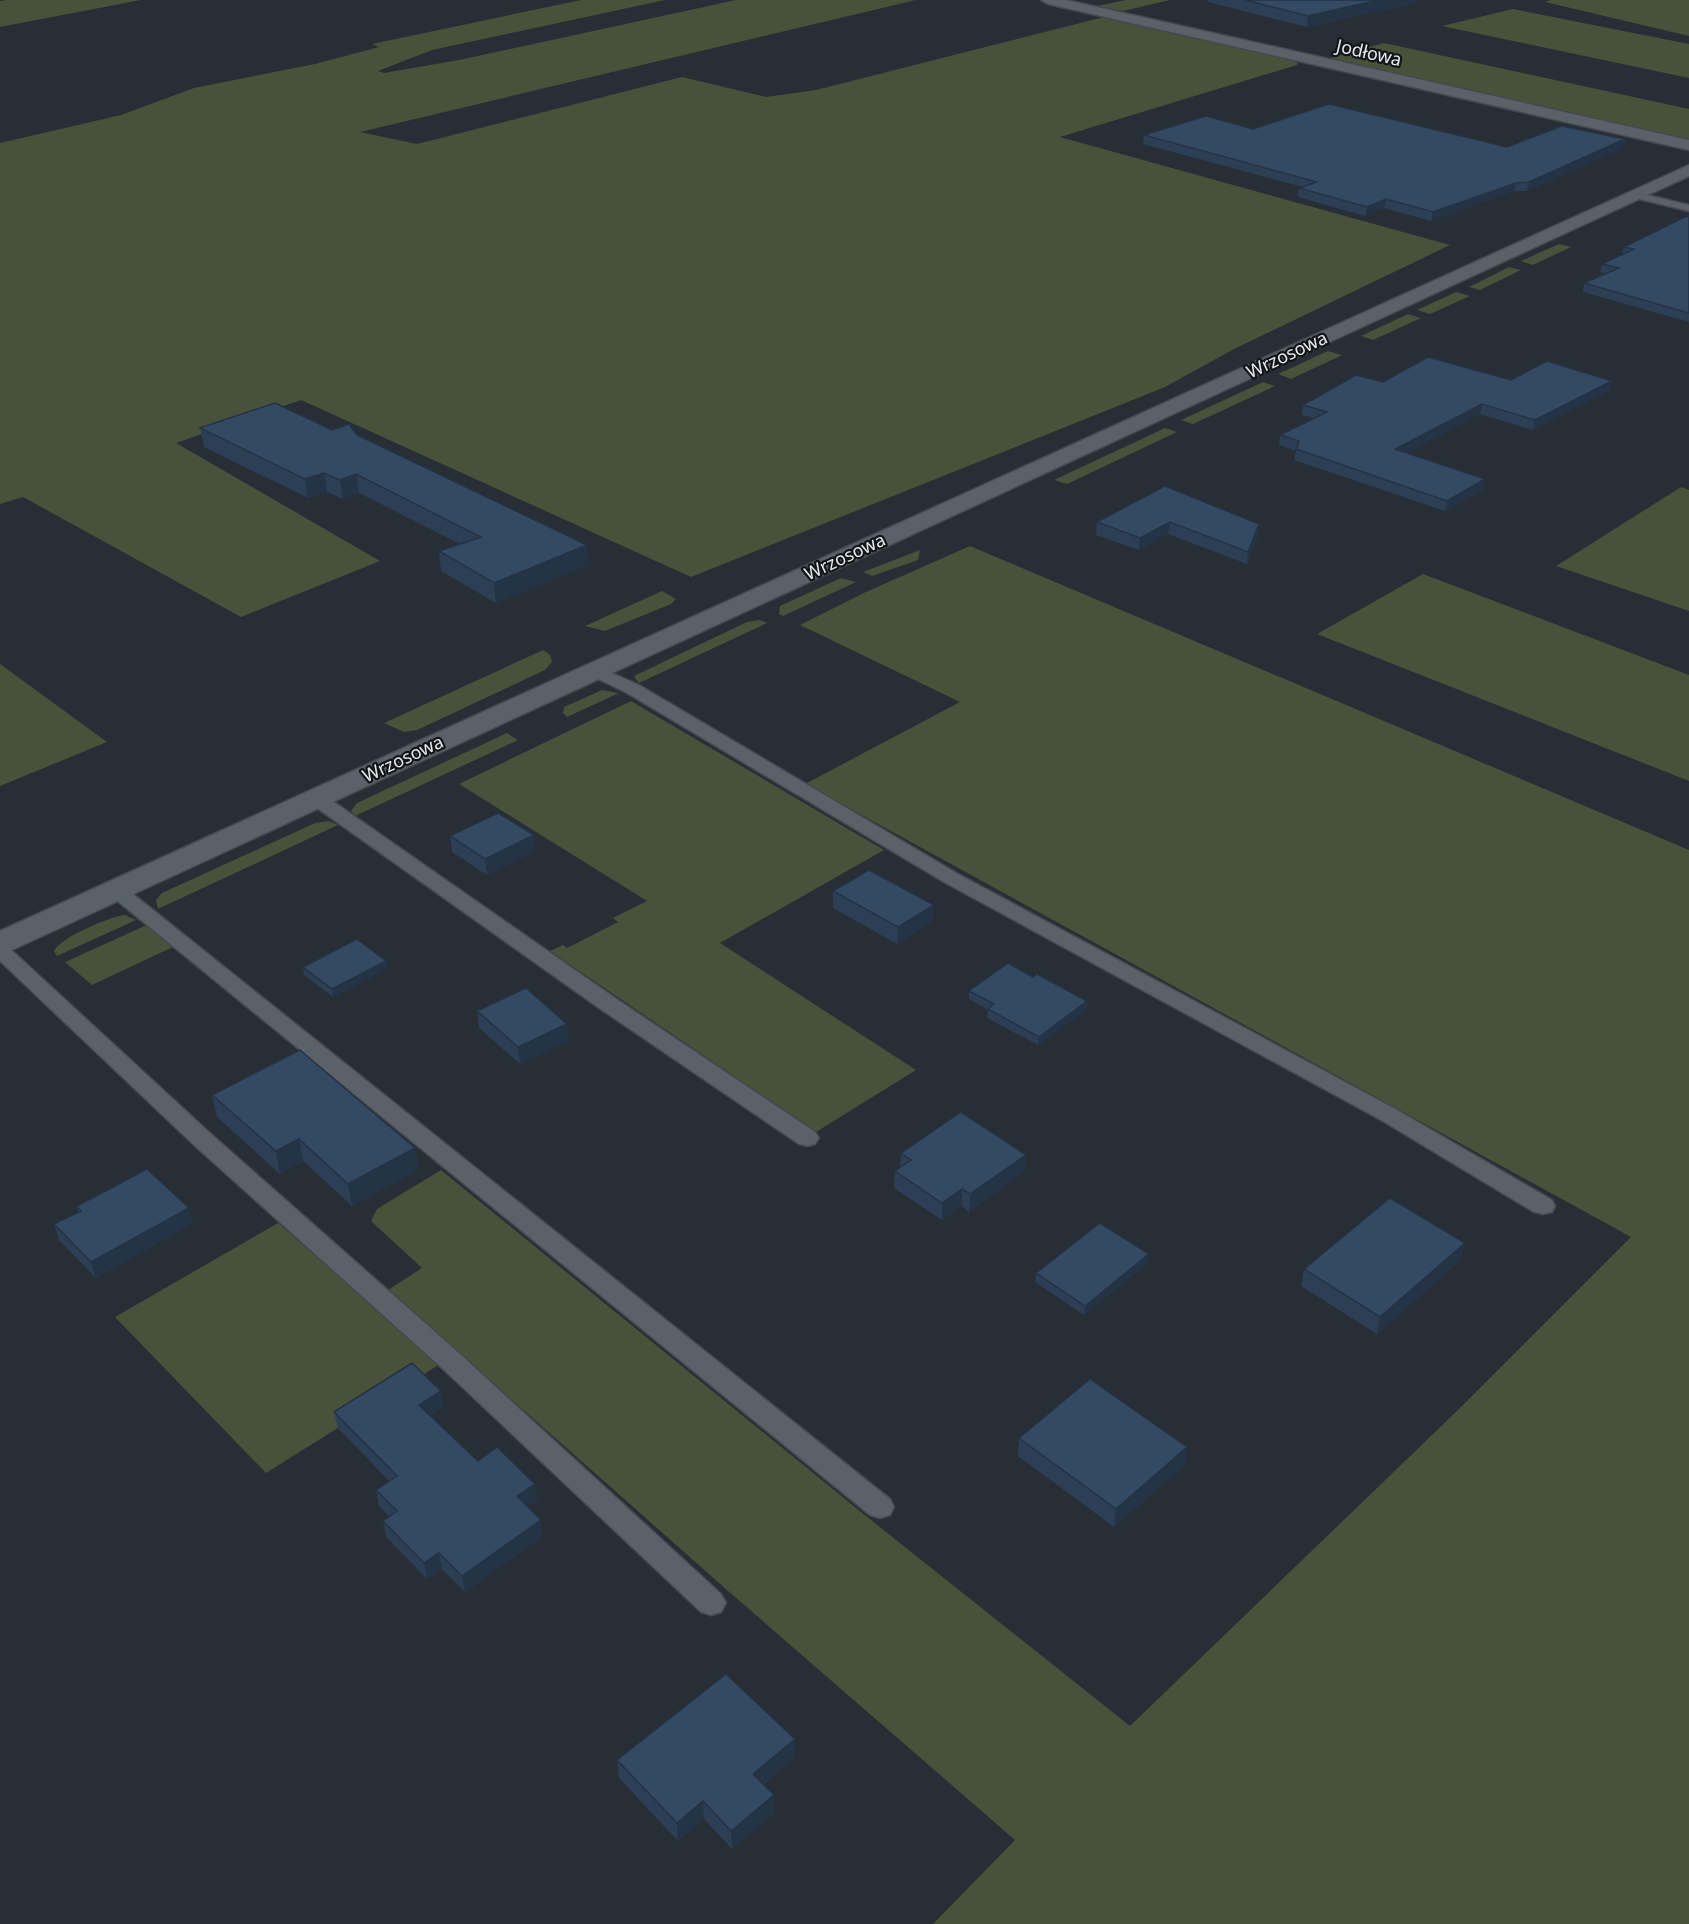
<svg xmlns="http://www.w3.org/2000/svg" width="1689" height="1924" font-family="'Noto Sans',sans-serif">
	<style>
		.green { fill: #48513a }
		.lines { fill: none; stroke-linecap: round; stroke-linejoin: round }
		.lane-casing { stroke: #44494f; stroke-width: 3 }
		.street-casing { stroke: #44494f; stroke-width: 3 }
		.secondary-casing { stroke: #44494f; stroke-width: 3 }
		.lane { fill: #5a6169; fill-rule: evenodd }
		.street { fill: #5a6169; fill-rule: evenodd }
		.secondary { fill: #5a6169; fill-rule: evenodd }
		.wall { fill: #2d3f54 }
		.shaded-wall { fill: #243345 }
		.building { fill: #344962; stroke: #243345; stroke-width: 1.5 }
		.labels { text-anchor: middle; stroke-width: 4.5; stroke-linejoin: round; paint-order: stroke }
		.far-street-label { font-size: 18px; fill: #e5e9ed; stroke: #131619 }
	</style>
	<rect width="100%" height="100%" fill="#282e35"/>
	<!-- green -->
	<path class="green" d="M7,0H141L0,27V1Z
		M581,0H665L432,50L378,71L384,73L459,60L736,0H916L360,132L417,144L682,77L766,97L816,90L1104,17L1298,61L1297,65L1060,137L1450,245L1234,349L1165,387L691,577L301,400L176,443L380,561L241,617L23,497L0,504V143L121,115L194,88L315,64L379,47L372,44Z
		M1126,0H1170L1123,11L1097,6Z
		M1551,0H1689V36L1545,2Z
		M1513,9L1689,44V78L1442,26Z
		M1384,43L1689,109V140L1330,58Z
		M1559,244L1571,247L1533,265L1521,261Z
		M1509,267L1521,270L1480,290L1469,287Z
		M1456,292L1470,296L1430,314L1417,310Z
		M1408,314L1421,318L1373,340L1361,336Z
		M1328,351L1342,355L1291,379L1278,374Z
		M1263,382L1275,386L1193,424L1181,420Z
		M1165,428L1177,432L1067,484L1054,480Z
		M1681,487L1689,490V611L1556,566Z
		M970,546L1689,850V1924H933L1015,1840L727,1590L388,1290L422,1268L371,1221L377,1209L441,1170L866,1516L1130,1726L1460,1408L1631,1237L805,784L960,702L800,625L866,592Z
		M920,550L918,560L872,576L863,572Z
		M1423,574L1689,675V781L1317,634Z
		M841,578L856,582L783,616L779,614L780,606Z
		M662,591L676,599L671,604L605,631L585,626Z
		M760,620L767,623L639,683L634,677L636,675L747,622Z
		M543,650L550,655L552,662L545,670L417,730L404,732L384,723Z
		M0,664L107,742L0,786Z
		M602,690L619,693L567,717L563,713L564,707Z
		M631,701L884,850L720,943L916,1070L816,1132L550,951L563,945L567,948L618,922L613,918L647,901L459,784Z
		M507,733L518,740L355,816L351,811L357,803Z
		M328,821L338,825L158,909L156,900L162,893L315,823Z
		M125,915L136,920L57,956L54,951C61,937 109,917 125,915Z
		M149,924L175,946L92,985L65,962Z
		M278,1223L440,1364L266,1473L115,1317Z"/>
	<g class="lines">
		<defs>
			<path id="lane" d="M1635,192L1689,205V211L1631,197V193Z
				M596,666L639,685L958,874L1397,1110L1552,1200L1555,1206L1552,1212L1543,1214L1534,1212L1381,1120L944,882L627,693L590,675L587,671L590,667Z
				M317,793L324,795L615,998L815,1132L819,1138L815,1144L807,1146L799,1144L599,1008L310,803L308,799L310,795Z
				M116,884L123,886L890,1499L894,1507L890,1515L880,1518L870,1515L109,894L106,890L109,886Z
				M0,944L7,946L211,1134L460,1354L721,1594L726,1603L721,1612L711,1615L701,1612L442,1368L195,1146L0,961Z"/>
			<path id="street" d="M1041,0H1066L1689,140V150L1048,4Z"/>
			<path id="secondary" d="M1689,165V176L12,950L0,953V931Z"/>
		</defs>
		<!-- lane casing -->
		<use href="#lane" class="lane-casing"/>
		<!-- street casing -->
		<use href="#street" class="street-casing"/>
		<!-- secondary casing -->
		<use href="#secondary" class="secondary-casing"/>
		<!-- lane -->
		<use href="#lane" class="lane"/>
		<!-- street -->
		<use href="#street" class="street"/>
		<!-- secondary -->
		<use href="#secondary" class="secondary"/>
	</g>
	<!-- wall -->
	<path class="wall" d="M1208,0H1416V3L1307,27L1208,2Z
		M1253,129L1507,147L1623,148L1527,191H1514L1431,221L1384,208L1365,216L1298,197L1299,188L1303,187L1143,144L1144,135Z
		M1689,215V322L1583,292L1584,283L1606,274L1600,272L1602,264L1622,254L1624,247Z
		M1511,380L1612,381L1610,390L1533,430L1480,414L1406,453L1485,479L1483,490L1445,511L1294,460L1296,451L1279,445L1280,435L1314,418L1302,415L1303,405L1383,382Z
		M200,428L332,430L357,435L588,565L496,603L441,571L439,551L460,544L359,493L343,499L327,492L308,498L204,447Z
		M1165,486L1259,524L1258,536L1247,564L1168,534L1139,550L1096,535L1097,522Z
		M534,835L535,851L487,875L452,852L450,836Z
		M833,891L933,921L897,944L833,908Z
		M386,961L387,969L333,997L304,975L303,967Z
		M1033,977L1087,1001L1086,1010L1038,1045L987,1018L988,1010L969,999V991Z
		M477,1011L569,1041L520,1064L479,1028Z
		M212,1095L415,1148L418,1170L352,1206L303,1161L280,1174L217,1117Z
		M901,1153L1026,1155L1024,1172L969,1212L962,1206L942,1220L894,1188L895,1171L900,1167Z
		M77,1206L193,1223L96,1278L59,1240L54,1224L78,1212Z
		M1461,1260L1377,1334L1301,1286L1304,1269Z
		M1148,1263L1084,1315L1035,1282L1036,1273Z
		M441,1391L443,1407L430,1415L478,1461L538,1500L528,1506L543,1536L465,1592L442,1569L427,1579L386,1537L383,1521L389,1516L379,1506L376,1490L389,1481L338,1428L334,1412Z
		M1019,1438L1185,1465L1114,1527L1018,1456Z
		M795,1757L763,1785L774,1813L732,1849L704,1819L678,1841L619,1778L617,1760Z"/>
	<!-- shaded-wall -->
	<path class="shaded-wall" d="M1379,0H1416V3L1307,27L1308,16Z
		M1625,139L1623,148L1527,191L1529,182Z
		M1516,183L1514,191L1431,221L1433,212Z
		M1386,199L1384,208L1365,216L1367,207Z
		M1612,381L1610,390L1533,430L1535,420Z
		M1482,404L1480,414L1393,460L1395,449Z
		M324,473L327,492L308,498L305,479Z
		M356,474L359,493L343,499L340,480Z
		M1485,479L1483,490L1445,511L1447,501Z
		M1170,522L1168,534L1139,550L1140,538Z
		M1259,524L1258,536L1247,564L1248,552Z
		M587,545L588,565L496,603L494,583Z
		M534,835L535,851L487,875L485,859Z
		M934,905L933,921L897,944L898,927Z
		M386,961L387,969L333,997L332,989Z
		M1087,1001L1086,1010L1038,1045L1039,1037Z
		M567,1024L569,1041L520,1064L518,1047Z
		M299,1139L303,1161L280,1174L276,1151Z
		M415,1148L418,1170L352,1206L348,1184Z
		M1026,1155L1024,1172L969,1212L970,1194Z
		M962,1189V1206L942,1220V1203Z
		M189,1208L193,1223L96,1278L91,1262Z
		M1465,1243L1461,1260L1377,1334L1380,1317Z
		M1149,1254L1148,1263L1084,1315L1085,1306Z
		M441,1391L443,1407L422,1421L419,1405Z
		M1187,1447L1185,1465L1114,1527L1116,1509Z
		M535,1484L538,1500L519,1512L517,1496Z
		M541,1520L543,1536L465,1592L462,1576Z
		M439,1553L442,1569L427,1579L424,1563Z
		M795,1739V1757L754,1792L753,1774Z
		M774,1795V1813L732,1849L731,1831Z
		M703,1801L704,1819L678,1841L677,1823Z"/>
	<!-- building -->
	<path class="building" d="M1245,0H1379L1308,16Z
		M1329,104L1507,147L1562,126L1625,139L1529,182L1516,183L1433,212L1386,199L1367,207L1299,188L1317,182L1144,135L1206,116L1253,129Z
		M1689,215V313L1584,283L1619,268L1602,264L1634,249L1624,247Z
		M1428,357L1511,380L1547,361L1612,381L1535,420L1482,404L1395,449L1485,479L1447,501L1296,449L1299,441L1280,435L1327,412L1303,405L1356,375L1383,382Z
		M275,403L332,430L349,424L357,435L587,545L494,583L439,551L481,537L356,474L340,480L324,473L305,479L200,428Z
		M1165,486L1259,524L1248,552L1170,522L1140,538L1097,522Z
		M498,813L534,835L485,859L450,836Z
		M869,870L934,905L898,927L833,891Z
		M357,939L386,961L332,989L303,967Z
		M1008,963L1033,977L1037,974L1087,1001L1039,1037L988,1009L994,1004L969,991Z
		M526,988L567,1024L518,1047L477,1011Z
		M300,1050L415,1148L348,1184L299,1139L276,1151L212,1095Z
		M961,1112L1026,1155L970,1194L962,1189L942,1203L895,1171L911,1160L901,1153Z
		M147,1169L189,1208L91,1262L54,1224L81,1211L77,1206Z
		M1390,1198L1465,1243L1380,1317L1304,1269Z
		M1100,1223L1149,1254L1085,1306L1036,1273Z
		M412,1363L441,1391L419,1405L478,1461L497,1447L535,1484L517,1496L541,1520L462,1576L439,1553L424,1563L383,1521L397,1511L376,1490L397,1476L334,1412Z
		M1090,1379L1187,1447L1116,1509L1019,1438Z
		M726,1674L795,1739L753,1774L774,1795L731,1831L703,1801L677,1823L617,1760Z"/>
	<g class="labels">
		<!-- far-street labels -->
		<g class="far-street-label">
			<text transform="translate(1369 53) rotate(13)" y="6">Jodłowa</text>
			<text transform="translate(1287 355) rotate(-25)" y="6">Wrzosowa</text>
			<text transform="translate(845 557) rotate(-25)" y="6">Wrzosowa</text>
			<text transform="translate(403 759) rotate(-25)" y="6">Wrzosowa</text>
		</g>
	</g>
</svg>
